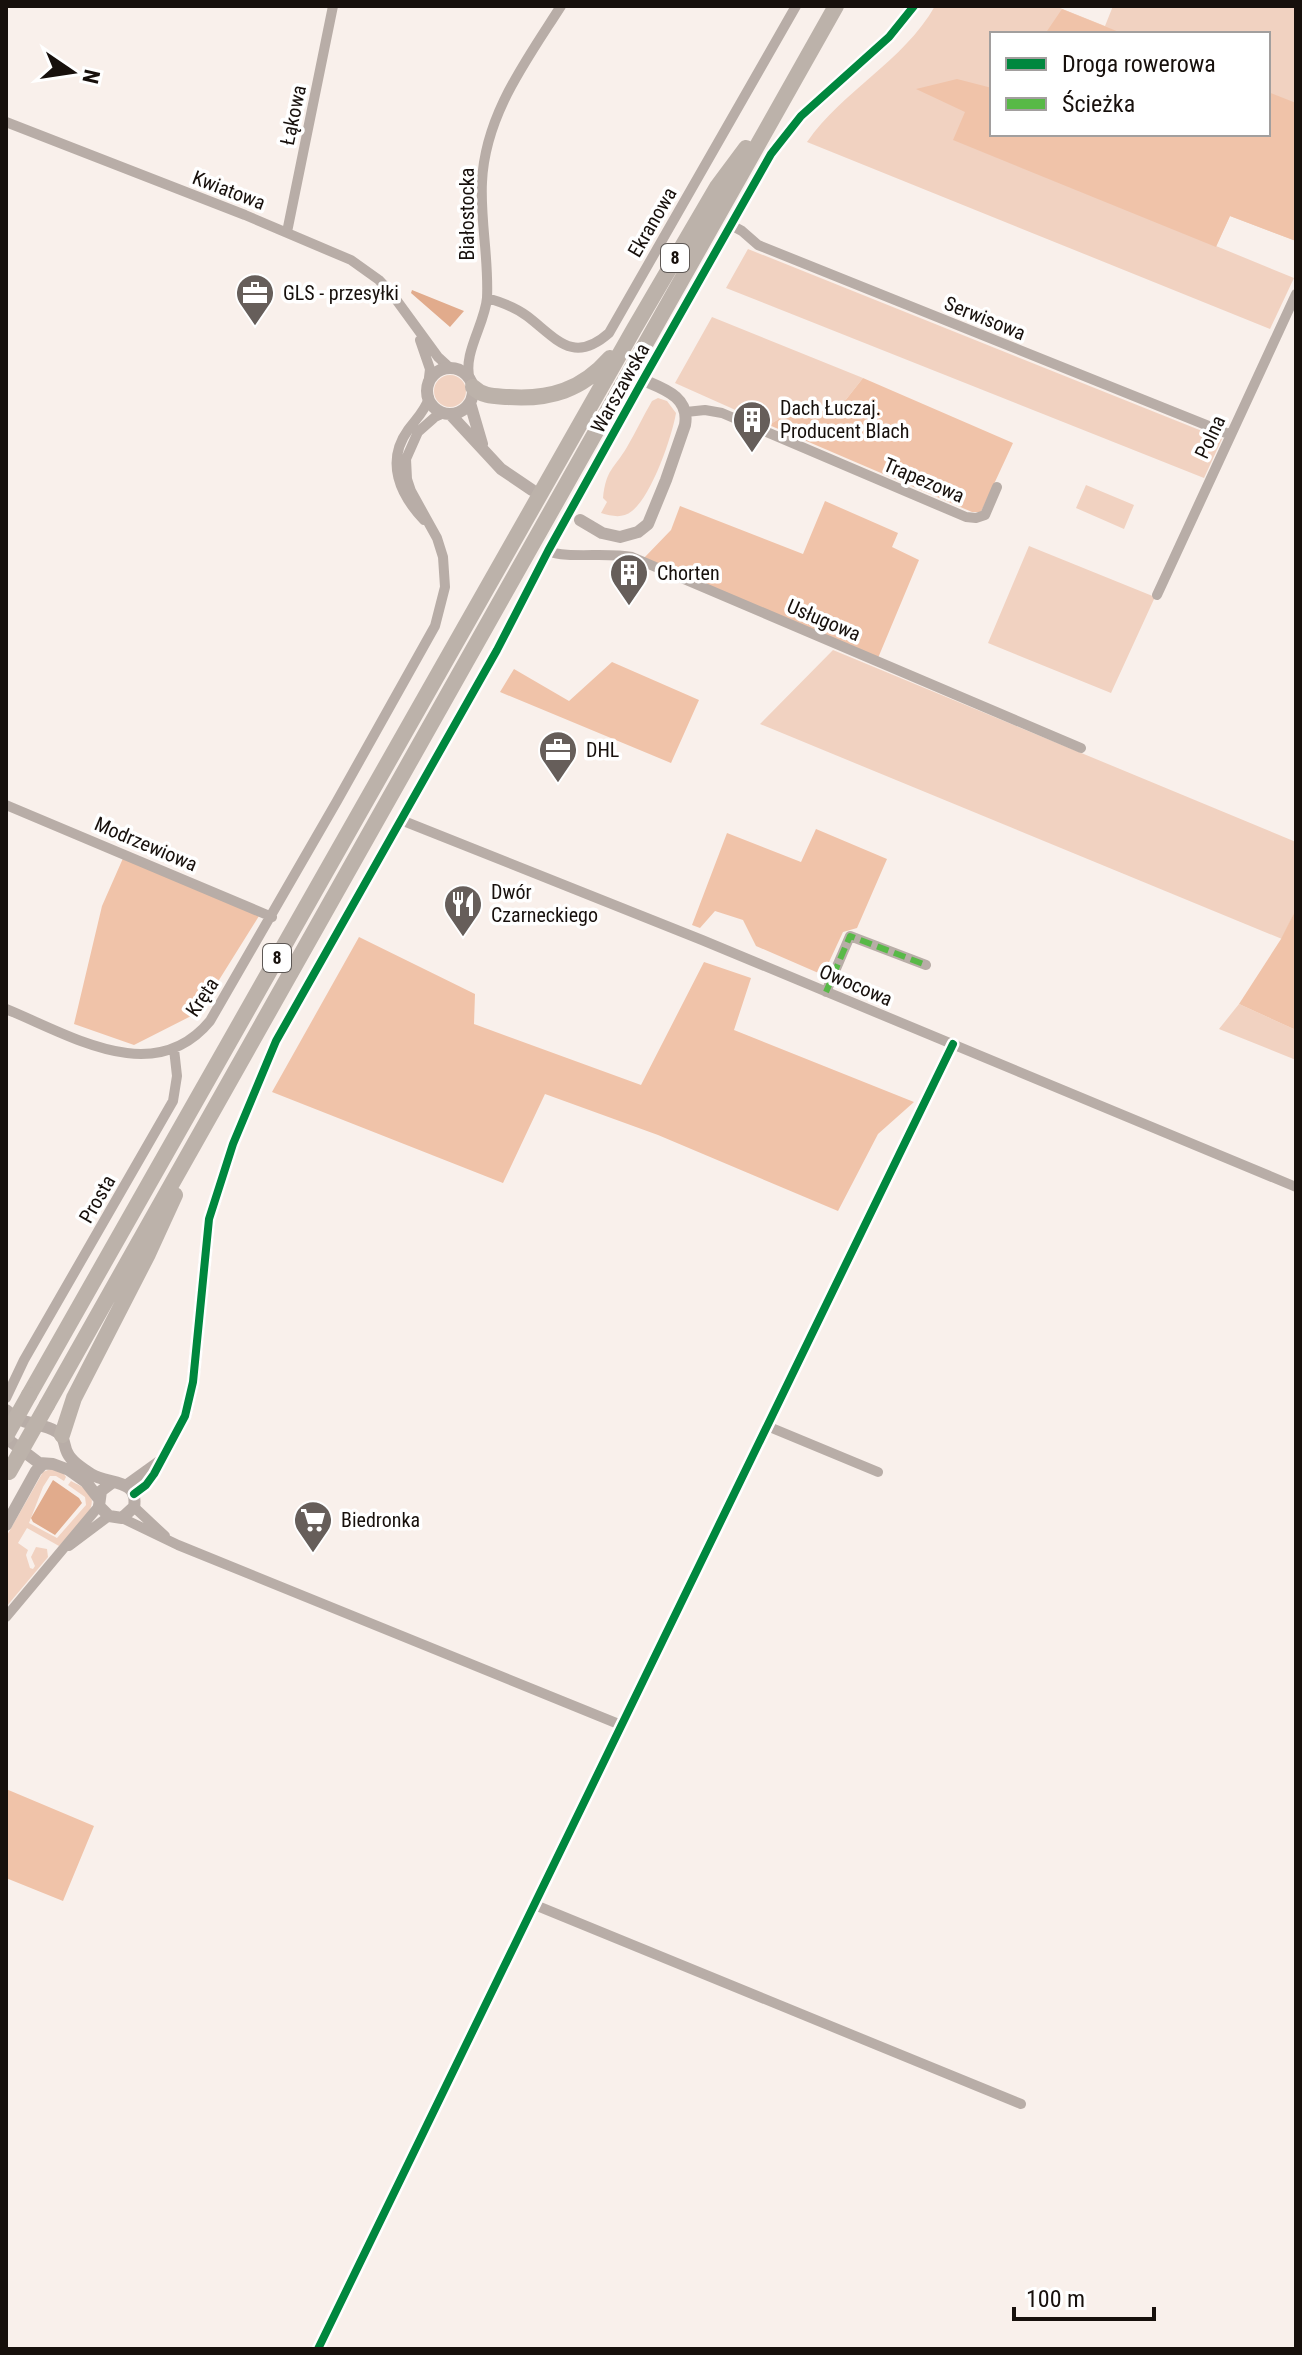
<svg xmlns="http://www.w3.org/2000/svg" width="1302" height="2355" font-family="'Roboto Condensed',sans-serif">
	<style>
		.green { fill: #f1d2c1; fill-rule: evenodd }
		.forest { fill: #f0c3a9 }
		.water { fill: #e1ab8c }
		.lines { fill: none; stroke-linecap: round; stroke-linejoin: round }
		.minor { stroke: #b8ada7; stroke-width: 10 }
		.tertiary { stroke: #b8ada7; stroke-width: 12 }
		.trunk { stroke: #bcb2aa; stroke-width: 16 }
		.trunk-bridge { stroke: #bcb2aa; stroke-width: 16 }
		.quiet { stroke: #58b947; stroke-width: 6; stroke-dasharray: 12 6; stroke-linecap: butt }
		.cycleway-casing { stroke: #fff; stroke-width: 13 }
		.cycleway { stroke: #00873e; stroke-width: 8 }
		.labels { text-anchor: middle; stroke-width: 7; stroke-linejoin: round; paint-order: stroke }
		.shield { fill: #fff; stroke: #5d5855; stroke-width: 2 }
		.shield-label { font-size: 18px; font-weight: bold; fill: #17100c }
		.street-label { font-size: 20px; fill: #17100c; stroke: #fff }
		.poi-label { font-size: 20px; fill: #17100c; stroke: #fff; text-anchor: start }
	</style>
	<rect width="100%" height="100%" fill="#f9f0eb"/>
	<!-- green -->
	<path class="green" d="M935,6H1055L1105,26L1113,6H1296V241L1230,216L1216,246L1294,278L1270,329L807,142C843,90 903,62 935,6ZM992,34H1268V134H992Z
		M748,249L1222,439L1204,478L726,288Z
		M712,317L863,378L837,411L795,409L769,425L675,383Z
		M434 391a16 16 0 1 1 32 0a16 16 0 1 1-32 0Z
		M658,398L667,401L676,413C672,437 651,497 632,511C622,519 612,516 601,513L607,502L603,498C606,469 614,469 627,447C636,432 643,416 652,401Z
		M1086,485L1134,505L1124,529L1076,508Z
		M1029,546L1155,597L1111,693L988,643Z
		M833,650L1296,842V909L1282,939L760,724Z
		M1239,1004L1296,1030V1060L1219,1029Z
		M53,1468L61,1470L66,1477L64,1481L56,1476H50L43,1487L29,1523L57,1538L86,1505L85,1497L68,1485L71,1481C77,1485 84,1486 88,1491C103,1509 70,1534 59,1546L27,1528L18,1543L28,1550L26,1555L30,1568L33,1569L35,1566L31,1557L36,1547L47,1549L48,1557L6,1607V1537L43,1472Z"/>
	<!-- forest -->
	<path class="forest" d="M1062,9L1124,34H1045Z
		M957,79L992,88V134H1268V92L1296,103V241L1230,216L1216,247L953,140L965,112L916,89Z
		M863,378L1013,443L981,512H972L769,425L795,409L837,411Z
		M825,501L898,533L892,547L919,560L878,658L644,558L671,530L680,506L803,554Z
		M612,662L699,700L671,763L500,692L514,669L569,701Z
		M816,829L887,859L857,928L843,932L823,975L756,946L743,920L715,911L700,928L692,925L727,833L801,862Z
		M124,856L259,916L199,1012L134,1045L74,1024L102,906Z
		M1296,909V1030L1239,1004L1281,939Z
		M359,937L475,994L474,1024L641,1085L704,962L751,978L734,1030L914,1102L878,1134L838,1211L658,1135L545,1094L503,1183L272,1092Z
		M6,1789L94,1826L63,1901L6,1878Z"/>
	<!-- water -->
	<path class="water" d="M412,290L464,311L450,327L411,293Z
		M53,1480L79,1498L82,1503L55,1535L33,1522L31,1518Z"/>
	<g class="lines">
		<!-- minor -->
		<path class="minor" d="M6,122L245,215L351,260L379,280L392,294L438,357L450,368
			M731,225L742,231L758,245L1231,435
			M287,232L333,6
			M487,298C501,302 515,307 527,316C556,338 573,365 609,333L796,6
			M420,340L430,369L428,386
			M470,380C462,354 485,324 487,298C489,259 480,220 482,182C485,115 526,61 561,6
			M686,412L705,410L722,413L966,517L976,518L985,515L997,487
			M424,520C400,495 385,462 408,430C416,419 425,411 429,398
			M548,551C565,559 608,552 632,557L1081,748
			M1157,595L1296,294
			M6,805L272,917
			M401,820L702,940L1296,1187
			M826,992L850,936L926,965
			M6,1009C70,1035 154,1089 210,1021L337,801L435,626L445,587L443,557L437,538L411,491L407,479L406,459L418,432L435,417L444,413
			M6,1398L24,1360L173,1101L177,1076L174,1049
			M767,1426L878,1472
			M134,1507L165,1536
			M122,1518L178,1545L621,1725
			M69,1546L109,1516
			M6,1617L99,1506
			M535,1905L1021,2104
			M318,2349L953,1044"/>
		<!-- tertiary -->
		<path class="tertiary" d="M427 391a23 23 0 1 1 46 0a23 23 0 1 1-46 0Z
			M470,403L482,444
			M450,414L501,469L532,490
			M580,520L602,533L620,537L638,532L648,524L666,480L685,425C690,397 664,389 643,380
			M6,1410C26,1428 40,1421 57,1432C66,1437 63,1446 68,1454C72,1462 83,1469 91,1474C108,1485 139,1478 134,1507L122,1518L109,1516L99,1506L101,1491L113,1482
			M6,1438L39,1463L53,1464L69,1470L86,1482L99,1499
			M127,1485L159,1462
			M134,1494L146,1485L154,1474L185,1416L193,1382L209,1219L233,1144L276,1041L497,650L548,551L643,380L771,154L801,116L889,37L914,6
			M6,1525L36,1471L43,1464"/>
		<!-- trunk -->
		<path class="trunk" d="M473,387C483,397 495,396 508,397C550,400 582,390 610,358
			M29,1395L634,329L717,187L746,148
			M47,1405L836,6
			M62,1435L74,1398L148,1254L175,1195"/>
		<!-- trunk-bridge -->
		<path class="trunk-bridge" d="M6,1436L29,1395
			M9,1472L47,1405"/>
		<!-- quiet -->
		<path class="quiet" d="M826,992L850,936L926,965"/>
		<defs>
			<path id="cycleway" d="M134,1494L146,1485L154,1474L185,1416L193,1382L209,1219L233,1144L276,1041L497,650L548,551L643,380L771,154L801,116L889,37L914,6
				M318,2349L953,1044"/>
		</defs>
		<!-- cycleway casing -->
		<use href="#cycleway" class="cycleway-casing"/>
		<!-- cycleway -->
		<use href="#cycleway" class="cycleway"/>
	</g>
	<!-- icons -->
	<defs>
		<symbol id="office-pin" viewBox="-11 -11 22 30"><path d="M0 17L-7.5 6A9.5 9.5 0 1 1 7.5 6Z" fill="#665e5a" stroke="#fff"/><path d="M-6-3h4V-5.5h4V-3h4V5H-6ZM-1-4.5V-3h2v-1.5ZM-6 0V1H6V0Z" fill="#fff"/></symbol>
		<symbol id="building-pin" viewBox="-11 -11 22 30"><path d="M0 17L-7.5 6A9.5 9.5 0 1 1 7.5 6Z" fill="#665e5a" stroke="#fff"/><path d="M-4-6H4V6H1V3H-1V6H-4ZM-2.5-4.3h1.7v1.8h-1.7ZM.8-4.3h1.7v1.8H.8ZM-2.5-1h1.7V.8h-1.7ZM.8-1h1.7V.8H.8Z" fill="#fff"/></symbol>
		<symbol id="restaurant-pin" viewBox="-11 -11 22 30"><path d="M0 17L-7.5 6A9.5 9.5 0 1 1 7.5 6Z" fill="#665e5a" stroke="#fff"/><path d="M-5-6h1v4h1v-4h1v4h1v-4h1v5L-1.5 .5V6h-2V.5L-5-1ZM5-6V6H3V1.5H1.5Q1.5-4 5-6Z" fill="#fff"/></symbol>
		<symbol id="supermarket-pin" viewBox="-11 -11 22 30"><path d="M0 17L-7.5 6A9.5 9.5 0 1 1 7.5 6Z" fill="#665e5a" stroke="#fff"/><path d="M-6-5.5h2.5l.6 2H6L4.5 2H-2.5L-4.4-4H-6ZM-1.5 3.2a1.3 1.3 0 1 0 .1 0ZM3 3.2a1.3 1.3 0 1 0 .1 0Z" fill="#fff"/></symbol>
	</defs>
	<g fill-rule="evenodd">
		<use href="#office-pin" x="233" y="271" width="44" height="60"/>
		<use href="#building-pin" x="730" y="398" width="44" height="60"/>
		<use href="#building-pin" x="607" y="551" width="44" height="60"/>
		<use href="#office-pin" x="536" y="728" width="44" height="60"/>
		<use href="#restaurant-pin" x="441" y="882" width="44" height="60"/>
		<use href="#supermarket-pin" x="291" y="1498" width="44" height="60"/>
	</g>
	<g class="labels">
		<!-- shield labels -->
		<g class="shield">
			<rect x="661" y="244" width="28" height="28" rx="6"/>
			<rect x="263" y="944" width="28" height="28" rx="6"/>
		</g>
		<g class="shield-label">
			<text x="675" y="264">8</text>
			<text x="277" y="964">8</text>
		</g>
		<!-- street labels -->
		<g class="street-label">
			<text transform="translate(293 115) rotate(-78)" y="7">Łąkowa</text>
			<text transform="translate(229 190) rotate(21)" y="7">Kwiatowa</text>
			<text transform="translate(467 214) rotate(-90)" y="7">Białostocka</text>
			<text transform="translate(652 222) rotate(-60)" y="7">Ekranowa</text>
			<text transform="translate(985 318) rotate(22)" y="7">Serwisowa</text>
			<text transform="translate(620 388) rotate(-61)" y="7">Warszawska</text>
			<text transform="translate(1210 437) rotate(-65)" y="7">Polna</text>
			<text transform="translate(924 480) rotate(23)" y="7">Trapezowa</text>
			<text transform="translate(824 620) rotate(23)" y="7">Usługowa</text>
			<text transform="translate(146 844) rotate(23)" y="7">Modrzewiowa</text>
			<text transform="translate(856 985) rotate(23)" y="7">Owocowa</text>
			<text transform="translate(202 997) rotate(-56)" y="7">Kręta</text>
			<text transform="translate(97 1199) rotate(-60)" y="7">Prosta</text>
		</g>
		<!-- poi labels -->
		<g class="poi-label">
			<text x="283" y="300">GLS - przesyłki</text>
			<text x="780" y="415">Dach Łuczaj.<tspan x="780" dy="23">Producent Blach</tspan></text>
			<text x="657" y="580">Chorten</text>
			<text x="586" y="757">DHL</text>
			<text x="491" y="899">Dwór<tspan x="491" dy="23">Czarneckiego</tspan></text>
			<text x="341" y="1527">Biedronka</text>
		</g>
	</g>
	<!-- border -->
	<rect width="1302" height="2355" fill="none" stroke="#17100c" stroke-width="16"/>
	<!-- legend -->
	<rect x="990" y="32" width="280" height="104" fill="#ffffff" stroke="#a29f9e" stroke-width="2"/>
	<rect x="1006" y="58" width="40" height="12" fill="#00873e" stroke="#a29f9e" stroke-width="2"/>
	<text x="1062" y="72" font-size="24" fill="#17100c">Droga rowerowa</text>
	<rect x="1006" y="98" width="40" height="12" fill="#58b947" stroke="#a29f9e" stroke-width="2"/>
	<text x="1062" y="112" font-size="24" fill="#17100c">Ścieżka</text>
	<!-- north arrow -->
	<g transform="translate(72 72) rotate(103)" stroke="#ffffff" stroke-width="6" paint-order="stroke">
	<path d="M0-6L14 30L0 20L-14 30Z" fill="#17100c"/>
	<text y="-12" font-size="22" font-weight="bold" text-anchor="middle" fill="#17100c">N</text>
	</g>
	<!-- scale -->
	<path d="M1014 2307v12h140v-12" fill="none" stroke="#17100c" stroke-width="4"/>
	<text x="1026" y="2307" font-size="24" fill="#17100c" stroke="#ffffff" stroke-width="6" paint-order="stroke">100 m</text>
</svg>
